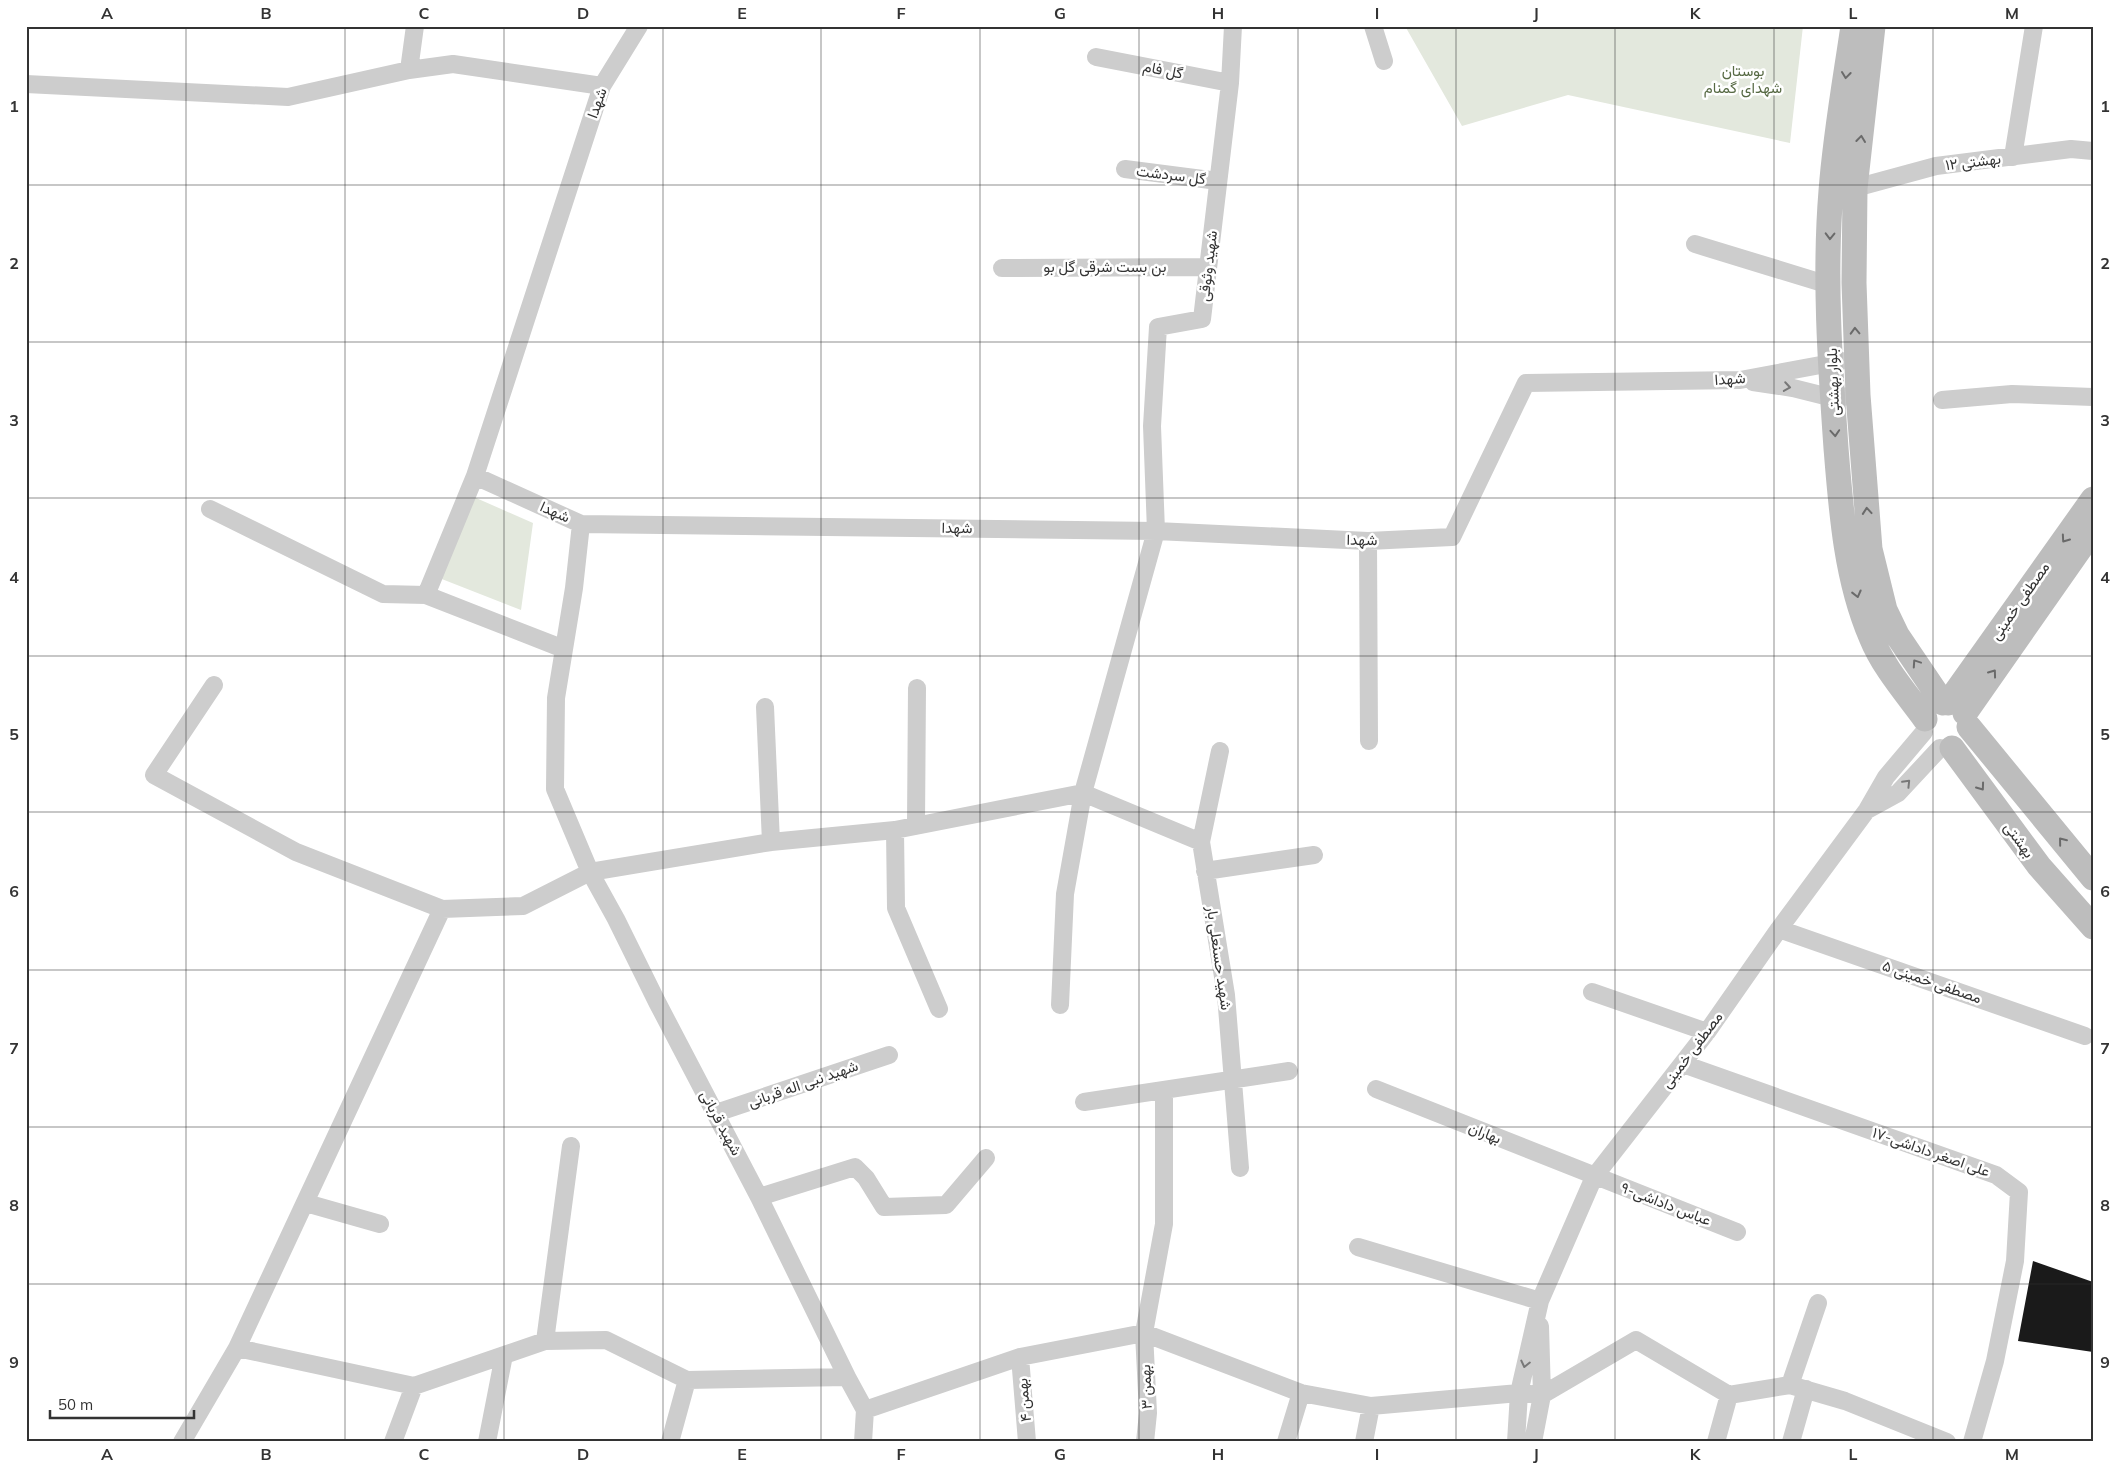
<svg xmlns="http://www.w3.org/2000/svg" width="2119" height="1468" font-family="Mulish,Vazirmatn,sans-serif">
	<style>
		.green { fill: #e3e8dd }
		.building { fill: #1a1a1a }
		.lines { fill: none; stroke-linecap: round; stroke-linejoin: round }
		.street { stroke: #cdcdcd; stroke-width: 18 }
		.secondary { stroke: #bdbdbd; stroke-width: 25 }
		.oneway { stroke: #6a6a6a }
		.oneway2 { stroke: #787878 }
		.grid { fill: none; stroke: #333; stroke-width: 1; stroke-opacity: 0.55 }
		.labels { text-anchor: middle; stroke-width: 5; stroke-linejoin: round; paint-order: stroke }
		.street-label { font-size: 15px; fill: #333; stroke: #fff }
		.park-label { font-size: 15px; fill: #576a44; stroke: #fff }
		.neatline { fill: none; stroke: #333; stroke-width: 2 }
		.grid-label { font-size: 16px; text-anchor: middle; font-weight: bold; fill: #333 }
	</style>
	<rect width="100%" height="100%" fill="#fff"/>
	<!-- green -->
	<path class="green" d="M1405,26H1803L1790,143L1568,95L1462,126Z
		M467,494L533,523L521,610L429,574Z"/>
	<!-- building -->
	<path class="building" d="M2033,1261L2093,1282V1352L2018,1341Z"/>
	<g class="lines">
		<!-- street -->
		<path class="street" d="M639,26L602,86L475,476L581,524L1156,531L1368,541L1452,537L1526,383L1740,380L1842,361
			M1373,26L1384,61
			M1096,57L1230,83
			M409,70L415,26
			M26,84L288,97L409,70L453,64L602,86
			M2013,157L2034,26
			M1125,169L1218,181
			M1855,188L1936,166L2071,149L2093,151
			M1695,244L1829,285
			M1002,268L1208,267
			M1753,382L1793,388L1833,398L1858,395
			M1942,400L2012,394L2093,397
			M210,509L383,594L426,595L475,476
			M581,524L574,588L556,698L555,789L590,872L616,919L657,1002L759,1197L847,1377
			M1368,541L1369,741
			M426,595L564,649
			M214,685L154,775L296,852L442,909
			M765,707L771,842
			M1220,751L1201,842L1226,995L1240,1168
			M1867,810L1898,793L1940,748
			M916,825L917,688
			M895,830L896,908L939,1009
			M1205,871L1314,855
			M1779,929L2085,1036
			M1592,992L1707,1032
			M1060,1005L1065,894L1083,793L1201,842
			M1683,1064L1996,1175L2019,1192L2015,1261L1995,1361L1972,1442
			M1376,1089L1737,1232
			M1084,1102L1289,1071
			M716,1113L889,1055
			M759,1197L855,1167L866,1178L884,1207L946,1205L986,1158
			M306,1203L380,1224
			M1358,1247L1540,1301
			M545,1341L571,1146
			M237,1348L414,1386L545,1341L606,1340L687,1380L847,1377L865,1410L1020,1357L1144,1333L1301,1393L1371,1406L1519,1393L1542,1395L1636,1340L1729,1395L1790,1385L1845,1401L1947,1442
			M1020,1357L1027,1442
			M1790,1385L1818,1303
			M182,1442L237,1348L442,909L523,906L590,872L771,842L895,830L1083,793L1156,531L1152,426L1158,327L1202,319L1230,83L1233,26
			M393,1442L414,1386
			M487,1442L504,1355
			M670,1442L687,1380
			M863,1442L865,1410
			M1145,1442L1148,1413L1144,1333L1164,1224V1091
			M1286,1442L1301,1393
			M1364,1442L1371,1406
			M1516,1442L1519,1393L1540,1301L1594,1177L1707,1032L1779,929L1867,810L1886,777L1924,732
			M1533,1442L1542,1395L1540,1326
			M1716,1442L1729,1395
			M1791,1442L1806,1389"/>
		<!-- secondary -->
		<path class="secondary" d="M1853,26C1845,81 1835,136 1831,191C1824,276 1830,363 1836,448C1841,511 1846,579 1871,637C1883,667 1906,693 1925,719
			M1873,26L1855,188L1854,283L1858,395L1870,549L1885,610L1897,635L1943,703
			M1948,703L2093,499
			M1965,713L2093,530
			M1969,727L2093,878
			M1952,748L2039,866L2093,927"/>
	</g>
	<!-- one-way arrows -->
	<defs><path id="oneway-chevron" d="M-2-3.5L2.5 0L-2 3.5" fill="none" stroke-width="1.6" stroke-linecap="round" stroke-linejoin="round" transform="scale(1.25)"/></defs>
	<g class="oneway">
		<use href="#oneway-chevron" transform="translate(1846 75) rotate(97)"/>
		<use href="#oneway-chevron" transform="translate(1861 139) rotate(-83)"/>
		<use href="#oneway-chevron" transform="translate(1830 236) rotate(91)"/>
		<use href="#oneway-chevron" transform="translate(1855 331) rotate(-92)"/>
		<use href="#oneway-chevron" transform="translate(1835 433) rotate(86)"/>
		<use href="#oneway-chevron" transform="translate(1867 511) rotate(-95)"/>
		<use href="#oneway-chevron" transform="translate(2065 539) rotate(125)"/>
		<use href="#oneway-chevron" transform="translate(1857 594) rotate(76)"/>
		<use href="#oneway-chevron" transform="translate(1916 663) rotate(-124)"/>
		<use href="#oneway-chevron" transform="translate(1993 673) rotate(-54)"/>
		<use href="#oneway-chevron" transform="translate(1981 787) rotate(54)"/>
		<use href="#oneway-chevron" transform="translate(2062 841) rotate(-129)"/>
	</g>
	<g class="oneway2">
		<use href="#oneway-chevron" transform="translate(1787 387) rotate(9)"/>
		<use href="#oneway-chevron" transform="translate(1907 783) rotate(-46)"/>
		<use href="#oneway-chevron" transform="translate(1525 1364) rotate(103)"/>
	</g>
	<!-- grid -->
	<path class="grid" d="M186,26V1442M345,26V1442M504,26V1442M663,26V1442M821,26V1442M980,26V1442M1139,26V1442M1298,26V1442M1456,26V1442M1615,26V1442M1774,26V1442M1933,26V1442M26,185H2093M26,342H2093M26,498H2093M26,656H2093M26,812H2093M26,970H2093M26,1127H2093M26,1284H2093"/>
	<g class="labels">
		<!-- street labels -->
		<g class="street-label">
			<text transform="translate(1163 70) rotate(11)" y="5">گل فام</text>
			<text transform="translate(597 103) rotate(-70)" y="5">شهدا</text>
			<text transform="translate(1973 162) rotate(-7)" y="5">بهشتی ۱۲</text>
			<text transform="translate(1171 175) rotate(7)" y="5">گل سردشت</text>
			<text transform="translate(1208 266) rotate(-83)" y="5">شهید وثوقی</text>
			<text x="1105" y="272">بن بست شرقی گل بو</text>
			<text transform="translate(1730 379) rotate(-4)" y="5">شهدا</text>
			<text transform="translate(1833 382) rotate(-92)" y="5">بلوار بهشتی</text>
			<text transform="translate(555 512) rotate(24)" y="5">شهدا</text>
			<text transform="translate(957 528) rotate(1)" y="5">شهدا</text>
			<text transform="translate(1362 540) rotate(1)" y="5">شهدا</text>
			<text transform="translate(2020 601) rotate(-55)" y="5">مصطفی خمینی</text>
			<text transform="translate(2019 840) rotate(54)" y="5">بهشتی</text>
			<text transform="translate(1219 958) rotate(82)" y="5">شهید حسنعلی بار</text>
			<text transform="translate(1932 982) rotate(19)" y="5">مصطفی خمینی ۵</text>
			<text transform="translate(1692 1050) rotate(-53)" y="5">مصطفی خمینی</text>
			<text transform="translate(803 1084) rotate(-19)" y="5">شهید نبی اله قربانی</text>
			<text transform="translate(721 1123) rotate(62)" y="5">شهید قربانی</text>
			<text transform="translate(1485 1133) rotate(22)" y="5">بهاران</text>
			<text transform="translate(1931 1152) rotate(19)" y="5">علی اصغر داداشی-۱۷</text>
			<text transform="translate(1666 1204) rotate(21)" y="5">عباس داداشی-۹</text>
			<text transform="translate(1146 1387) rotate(-92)" y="5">بهمن ۳</text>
			<text transform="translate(1024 1400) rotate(-95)" y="5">بهمن ۴</text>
		</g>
		<!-- park labels -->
		<g class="park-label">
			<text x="1743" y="76">بوستان<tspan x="1743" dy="17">شهدای گمنام</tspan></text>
		</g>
	</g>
	<!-- border -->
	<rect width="2119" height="1468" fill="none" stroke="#ffffff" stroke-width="55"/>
	<!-- scale -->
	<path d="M50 1410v8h144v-8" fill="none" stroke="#333333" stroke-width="2.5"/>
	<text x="58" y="1410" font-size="15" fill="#333333" stroke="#ffffff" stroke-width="4" paint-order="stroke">50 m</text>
	<rect x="28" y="28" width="2064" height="1412" class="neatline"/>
	<g class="grid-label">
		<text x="107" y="19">A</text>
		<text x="266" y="19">B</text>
		<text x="424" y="19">C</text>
		<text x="583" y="19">D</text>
		<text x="742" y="19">E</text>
		<text x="901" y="19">F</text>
		<text x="1060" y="19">G</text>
		<text x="1218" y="19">H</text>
		<text x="1377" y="19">I</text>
		<text x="1536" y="19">J</text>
		<text x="1695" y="19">K</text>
		<text x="1853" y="19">L</text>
		<text x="2012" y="19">M</text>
		<text x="14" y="112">1</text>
		<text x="2105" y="112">1</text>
		<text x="14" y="269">2</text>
		<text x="2105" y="269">2</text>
		<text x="14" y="426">3</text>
		<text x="2105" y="426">3</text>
		<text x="14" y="583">4</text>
		<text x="2105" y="583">4</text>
		<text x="14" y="740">5</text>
		<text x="2105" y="740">5</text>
		<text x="14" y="897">6</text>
		<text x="2105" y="897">6</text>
		<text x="14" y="1054">7</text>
		<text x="2105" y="1054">7</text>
		<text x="14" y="1211">8</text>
		<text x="2105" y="1211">8</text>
		<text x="14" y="1368">9</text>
		<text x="2105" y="1368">9</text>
		<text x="107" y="1460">A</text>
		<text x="266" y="1460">B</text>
		<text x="424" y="1460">C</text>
		<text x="583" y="1460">D</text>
		<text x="742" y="1460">E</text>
		<text x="901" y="1460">F</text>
		<text x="1060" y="1460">G</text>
		<text x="1218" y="1460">H</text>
		<text x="1377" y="1460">I</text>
		<text x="1536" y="1460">J</text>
		<text x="1695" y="1460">K</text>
		<text x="1853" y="1460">L</text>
		<text x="2012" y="1460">M</text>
	</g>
</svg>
